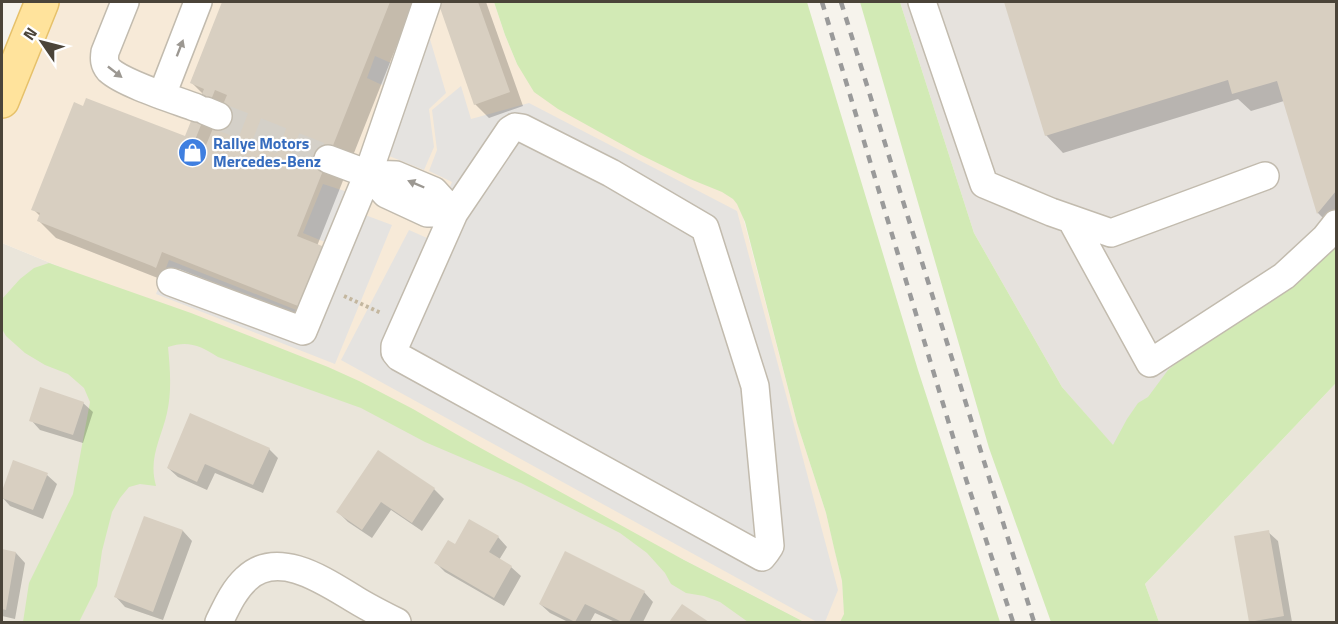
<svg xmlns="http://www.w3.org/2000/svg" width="1338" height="624" font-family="'Titillium Web',sans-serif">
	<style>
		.residential { fill: #eae5da }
		.commercial { fill: #f7ead8 }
		.industrial { fill: #e6e2dd }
		.green { fill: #d2eab5 }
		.parking { fill: #e5e3e0 }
		.shadow { fill: #0003 }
		.building { fill: #d8cfc1; fill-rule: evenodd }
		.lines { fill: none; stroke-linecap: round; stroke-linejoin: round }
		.minor-tunnel { stroke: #d4d0c8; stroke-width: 27; stroke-dasharray: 27 14; stroke-linecap: butt }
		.minor-casing { stroke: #c2bbae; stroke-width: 30 }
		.major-casing { stroke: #e6c16a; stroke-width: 36 }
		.path { stroke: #c4b79f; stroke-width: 4; stroke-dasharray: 3 3; stroke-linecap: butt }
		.minor { stroke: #fff; stroke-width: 27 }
		.major { stroke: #ffe39c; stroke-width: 33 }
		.rail { stroke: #9a9a9a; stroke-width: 4.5; stroke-dasharray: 8 8; stroke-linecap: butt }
		.oneway { fill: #9c9892 }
		.labels { text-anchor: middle; stroke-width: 4.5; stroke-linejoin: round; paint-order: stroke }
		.shop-label { font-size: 16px; font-weight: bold; fill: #366cbe; stroke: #fff; text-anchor: start }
	</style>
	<rect width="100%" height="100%" fill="#f6f3ec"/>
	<!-- residential -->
	<path class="residential" d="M2,243L335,380L804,622H2Z
		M1336,383V622H1159L1145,584Z"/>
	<!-- commercial -->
	<path class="commercial" d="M42,2H494L505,35L517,64L736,190L797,423L826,513L842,581L845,622H804L335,380L2,243V101Z"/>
	<!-- industrial -->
	<path class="industrial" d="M900,2H1336V279L1113,446L1062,387L974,233Z"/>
	<!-- green -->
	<path class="green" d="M494,2H807L918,370L1000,622H840L844,614L842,581L834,548L826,513L797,423L745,222L737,204L733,199L722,192L690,179L641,155L558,109L534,92L517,64L505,35Z
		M860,2H900L974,233L1062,387L1113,445L1127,419L1138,403L1148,397L1168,370L1178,362L1186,345L1336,244V383L1145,584L1159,622H1051L989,448Z
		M49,263L191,313L328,367L359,381L413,409L468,441L684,560L804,622H748L720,602L704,596L686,593L671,584L665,573L647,553L620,533L521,483L425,442L361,408L218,357C201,346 188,340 168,347C170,368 172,391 167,413C161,439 148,458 156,486L140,484L129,487L120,498L112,512L102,551L97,586L79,622H23L29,583L73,494L90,402L84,388L68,374L45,365L25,353L6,336L2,329V299L20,279L34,268Z"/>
	<!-- parking -->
	<path class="parking" d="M424,19L446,93L429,109L434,147L424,170L374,150L395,91L367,78L375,56L407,70Z
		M461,86L471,119L529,103L737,211L838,590L825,622H817L341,360L409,230L427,238L452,182L429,171L437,150L432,110Z
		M323,184L363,197L357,212L392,225L335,364L156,294L169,260L304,313L332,245L303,233Z"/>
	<!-- shadow -->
	<path class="shadow" d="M223,2H414L317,246L343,267L320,324L179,269L173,284L56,238L39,221L41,217L33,209L186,138L204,95L191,82Z
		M439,2H486L523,106L489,118L475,104Z
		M1005,2H1336V228L1335,230L1318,213L1284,101L1251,111L1238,99L1063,153L1046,135Z
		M83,403L93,412L83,443L40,430L31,420Z
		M269,449L278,458L263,493L215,473L207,490L178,477L168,468Z
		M379,452L434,489L444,499L422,531L391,510L372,538L348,522L338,512Z
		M14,462L47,475L57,484L43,519L10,506L2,497Z
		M145,517L183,531L192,541L163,620L125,607L116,597Z
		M1268,532L1278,541L1292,622H1251L1250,621Z
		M498,537L507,547L499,560L511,567L521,576L504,606L445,572L436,563L455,546Z
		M2,551L16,553L25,563L15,619L2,616Z
		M644,592L653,602L643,622H615L595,613L590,622H568L550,613L540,604Z"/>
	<!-- building -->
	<path class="building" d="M222,2H390L297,236L327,248L303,308L162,252L156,268L152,266L37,221L40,213L31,210L74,102L83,106L86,98L185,136L204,89L190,83ZM215,90L227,95L206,145L195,140Z
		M438,2H478L510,92L474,105Z
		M1004,2H1336V191L1317,214L1277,81L1232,94L1228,80L1045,136Z
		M40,387L84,402L73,435L29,421Z
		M190,413L270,448L253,485L205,464L197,482L167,468Z
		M378,450L435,488L412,523L381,502L362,530L336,512Z
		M13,460L48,473L33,510L2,498V491Z
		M144,516L183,530L153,612L114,597Z
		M469,519L499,536L489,552L512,566L494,598L434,563L448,540L455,544Z
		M1269,530L1284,616L1249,622L1234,536Z
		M2,549L16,552L6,610L2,609Z
		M565,551L645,591L629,622H622L585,604L575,622L539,604Z
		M682,604L709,622H669Z"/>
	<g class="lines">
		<!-- minor-tunnel -->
		<path class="minor-tunnel" d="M218,116L328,159"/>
		<defs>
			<path id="minor" d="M125,2L105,52C104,59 104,64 109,70C124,84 176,100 197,108
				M922,2L984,184L1051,212L1111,233L1265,176
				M162,95L198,2
				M206,111L218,116
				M515,127L522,128L611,173L705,228L755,386L770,546L766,552L762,557L399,357L395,352V346L454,213L510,130Z
				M328,159L368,174L396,175L434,191L454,213
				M368,174L386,194L427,213H454
				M1071,219L1150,363L1284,276L1325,238L1336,224
				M171,282L303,331L368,174L427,2
				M219,622C226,608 233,591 246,579C278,548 326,582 356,600C369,608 383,615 397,622"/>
			<path id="major" d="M2,101L42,2"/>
		</defs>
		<!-- minor casing -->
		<use href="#minor" class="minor-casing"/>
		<!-- major casing -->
		<use href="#major" class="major-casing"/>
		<!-- path -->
		<path class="path" d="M344,296L381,313"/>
		<!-- minor -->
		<use href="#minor" class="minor"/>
		<!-- major -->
		<use href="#major" class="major"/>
		<!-- rail -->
		<path class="rail" d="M822,2L963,470L1013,622
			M841,2L1034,622"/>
	</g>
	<!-- one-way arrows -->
	<defs><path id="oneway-solid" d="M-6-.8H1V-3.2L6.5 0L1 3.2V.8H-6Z" transform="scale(1.5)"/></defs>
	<g class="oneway">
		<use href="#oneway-solid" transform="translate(180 48) rotate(-69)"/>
		<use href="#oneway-solid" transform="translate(115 72) rotate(38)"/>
		<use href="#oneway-solid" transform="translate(416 184) rotate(-157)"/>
	</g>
	<!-- icons -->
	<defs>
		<symbol id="shop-disc" viewBox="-11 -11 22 22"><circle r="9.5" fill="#3f7fe0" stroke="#fff"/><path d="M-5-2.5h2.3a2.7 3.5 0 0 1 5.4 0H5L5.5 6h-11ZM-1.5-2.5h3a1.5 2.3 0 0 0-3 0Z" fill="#fff"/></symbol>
	</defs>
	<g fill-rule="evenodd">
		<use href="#shop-disc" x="176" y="136" width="33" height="33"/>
	</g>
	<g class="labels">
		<!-- shop labels -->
		<g class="shop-label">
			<text x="213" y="149">Rallye Motors<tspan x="213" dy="18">Mercedes-Benz</tspan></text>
		</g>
	</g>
	<!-- border -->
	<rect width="1338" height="624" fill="none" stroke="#4b4439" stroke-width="6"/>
	<!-- north arrow -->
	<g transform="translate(42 42) rotate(305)" stroke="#ffffff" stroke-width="4.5" paint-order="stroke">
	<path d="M0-4.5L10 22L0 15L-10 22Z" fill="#4b4439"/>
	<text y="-9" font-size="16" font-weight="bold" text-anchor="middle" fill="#4b4439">N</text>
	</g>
</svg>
